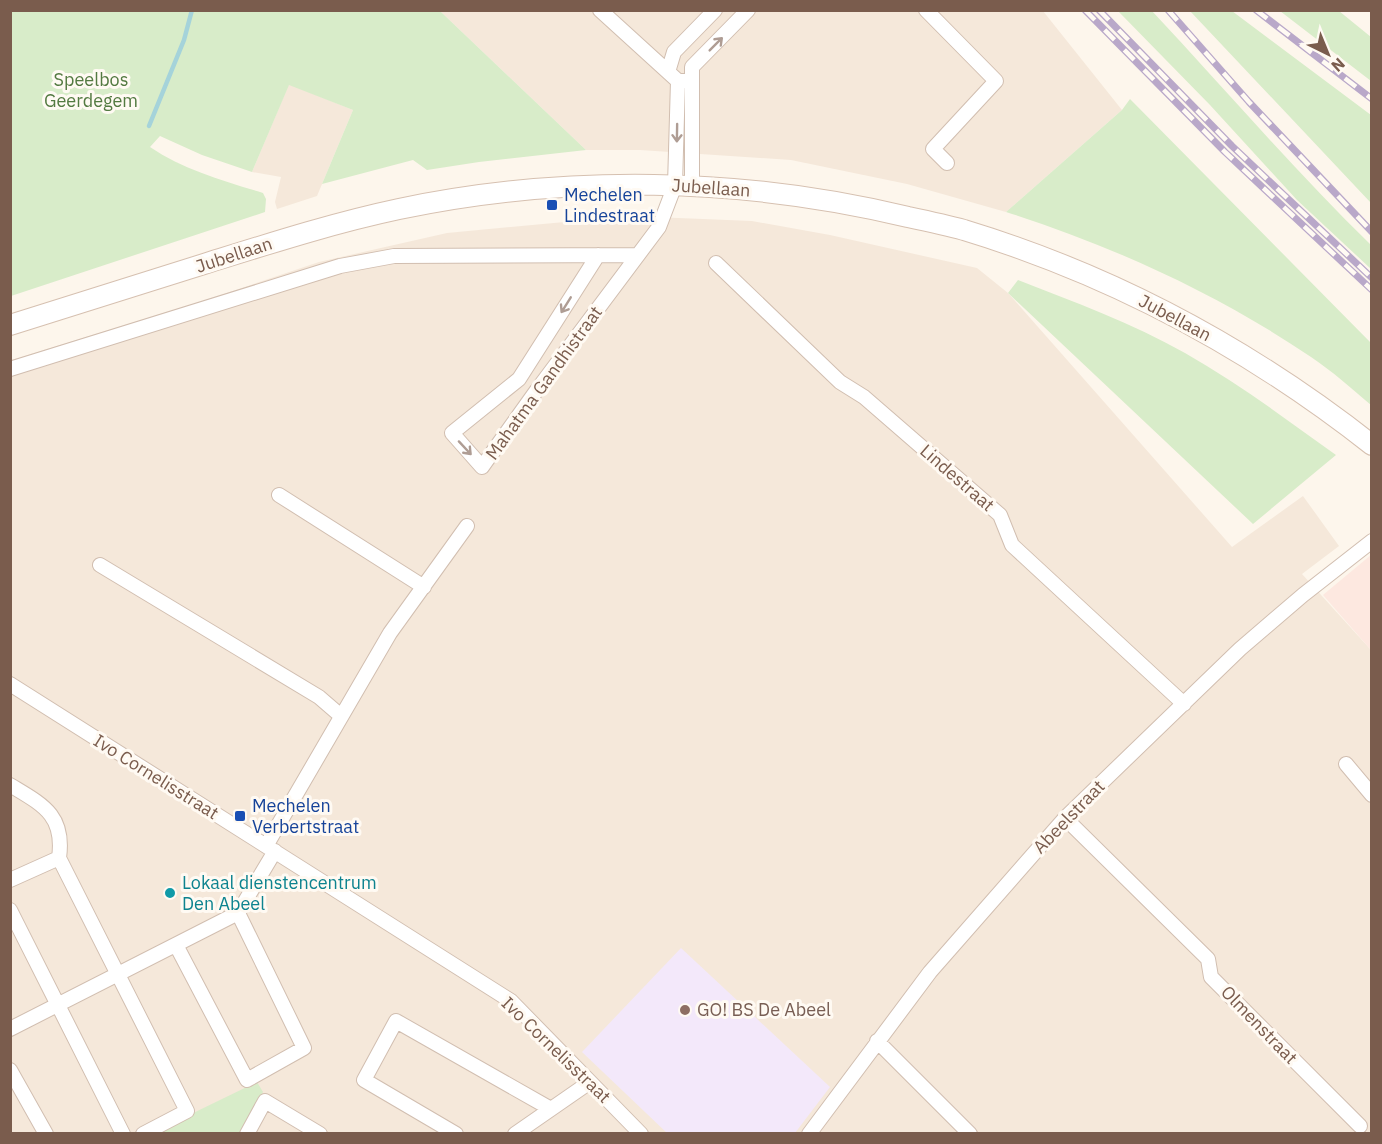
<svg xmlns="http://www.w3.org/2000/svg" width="1382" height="1144" font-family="'IBM Plex Sans',sans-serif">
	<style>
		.residential { fill: #f5e8da }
		.commercial { fill: #fde8e0 }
		.education { fill: #f3e8fa }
		.green { fill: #d8ecc9 }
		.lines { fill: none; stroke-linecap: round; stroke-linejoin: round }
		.stream { stroke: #a5d3da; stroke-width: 4.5 }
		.street-casing { stroke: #d1beb0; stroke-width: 16 }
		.secondary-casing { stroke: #d6c0b0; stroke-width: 22 }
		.street { stroke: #fff; stroke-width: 14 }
		.secondary { stroke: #fff; stroke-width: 20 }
		.rail-casing { stroke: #b9a8c9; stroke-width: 7 }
		.rail { stroke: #fffaf3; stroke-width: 4.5; stroke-dasharray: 14; stroke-linecap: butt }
		.oneway { stroke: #af9d94 }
		.transit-dot { fill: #1a4fb4; stroke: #fffaf3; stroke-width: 2 }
		.culture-dot { fill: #0f9aa8; stroke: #fffaf3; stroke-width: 2 }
		.education-dot { fill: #8d6e63; stroke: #fffaf3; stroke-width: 2 }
		.labels { text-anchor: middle; stroke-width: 6; stroke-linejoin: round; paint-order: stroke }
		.park-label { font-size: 18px; fill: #537a41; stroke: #fffaf3 }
		.street-label { font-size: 18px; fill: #7a5c4d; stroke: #fffaf3 }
		.transit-label { font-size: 18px; fill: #164399; stroke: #fffaf3; text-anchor: start }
		.culture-label { font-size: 18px; fill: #0d838f; stroke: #fffaf3; text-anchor: start }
		.education-label { font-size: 18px; fill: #785e54; stroke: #fffaf3; text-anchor: start }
	</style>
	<rect width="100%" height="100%" fill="#fdf6ec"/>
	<!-- residential -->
	<path class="residential" d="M440,11H1043L1122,110L1006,212L907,184L791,160L640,150H586Z
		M289,84L353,110L317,196L277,209L275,202L281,177L252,172Z
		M629,216L752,221L830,235L977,268L1008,293L1232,547L1303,496L1339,546L1302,574L1371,650V1133L11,1134V360L203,301L319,262L447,233Z"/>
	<!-- commercial -->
	<path class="commercial" d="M1371,555V650L1323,595Z"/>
	<!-- education -->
	<path class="education" d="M681,948L830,1087L795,1133H667L582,1052Z"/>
	<!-- green -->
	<path class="green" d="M10,11H440L586,150L479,162L427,170L413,160L322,184L353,110L289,85L252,172L202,155L160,136L150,147C184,170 224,181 263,193L266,199L265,212L11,296Z
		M1118,11H1152C1225,89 1295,171 1371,245V269L1297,200L1210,105Z
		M1190,11H1232L1371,115V203Z
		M1280,11H1339L1371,37V81Z
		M1130,99L1371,343V405C1352,389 1332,371 1311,357C1218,294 1113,246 1006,212L1122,110Z
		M1018,280C1074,302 1132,323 1185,353C1238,383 1287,420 1336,455L1253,524L1008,293Z
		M257,1082L263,1092L240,1133L150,1134Z"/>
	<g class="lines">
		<!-- stream -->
		<path class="stream" d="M149,126L184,40L192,10"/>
		<defs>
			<path id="street" d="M600,10L678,81H685
				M926,10L996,81L933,149L947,163
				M668,72L674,52L715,10
				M692,186V67L748,10
				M598,255L519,379L452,433L482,467L537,390L659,227L675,185L678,81
				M716,263L840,382L864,397L1000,515L1012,545L1184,704
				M10,369L340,266L394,256L636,255
				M279,495L424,587
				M100,565L319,697L341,716
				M10,684L511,1001L641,1134
				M1346,764L1372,795
				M10,785C43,805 65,815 59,858
				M1065,818L1208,959L1211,977L1360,1126
				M266,846L390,633L467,526
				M59,858L187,1111L143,1134
				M10,880L59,858
				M10,910L123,1134
				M176,945L247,1080L304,1048L238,913
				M10,1029L238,913L275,851
				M877,1041L970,1134
				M10,1070L46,1134
				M247,1134L265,1101L320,1134
				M456,1134L364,1080L396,1021L551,1109
				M515,1134L590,1082
				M809,1134L930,972L1065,818L1240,649L1303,595L1372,541"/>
			<path id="secondary" d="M10,325C75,305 139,284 204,264C268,244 333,223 399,209C566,174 742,177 908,217C927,221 946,225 964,230C1112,275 1250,349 1372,445"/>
		</defs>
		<!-- street casing -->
		<use href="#street" class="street-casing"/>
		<!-- secondary casing -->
		<use href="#secondary" class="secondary-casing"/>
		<!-- street -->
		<use href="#street" class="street"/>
		<!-- secondary -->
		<use href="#secondary" class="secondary"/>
		<defs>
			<path id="rail" d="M1085,10L1225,152L1372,290
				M1099,10L1232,146L1372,278
				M1168,10L1249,102L1372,232
				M1256,10L1372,99"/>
		</defs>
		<!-- rail casing -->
		<use href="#rail" class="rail-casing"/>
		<!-- rail -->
		<use href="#rail" class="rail"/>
	</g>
	<!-- one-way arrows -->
	<defs><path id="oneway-shaft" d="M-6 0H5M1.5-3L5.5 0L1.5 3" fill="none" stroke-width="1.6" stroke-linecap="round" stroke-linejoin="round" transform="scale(1.5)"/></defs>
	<g class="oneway">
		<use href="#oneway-shaft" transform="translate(716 44) rotate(-45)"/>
		<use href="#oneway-shaft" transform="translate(677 133) rotate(91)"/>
		<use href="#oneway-shaft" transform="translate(566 305) rotate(122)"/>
		<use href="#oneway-shaft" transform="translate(465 448) rotate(47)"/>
	</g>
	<!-- markers -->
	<g class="transit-dot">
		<rect x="546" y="199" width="12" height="12" rx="3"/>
		<rect x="234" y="810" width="12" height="12" rx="3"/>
	</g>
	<circle class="culture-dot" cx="170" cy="893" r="6"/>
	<circle class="education-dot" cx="685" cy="1010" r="6"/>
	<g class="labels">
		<!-- park labels -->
		<g class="park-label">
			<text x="91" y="86">Speelbos<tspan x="91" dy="21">Geerdegem</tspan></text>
		</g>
		<!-- street labels -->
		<g class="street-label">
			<text transform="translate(711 188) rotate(4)" y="6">Jubellaan</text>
			<text transform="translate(234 255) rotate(-18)" y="6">Jubellaan</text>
			<text transform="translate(1175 318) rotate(28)" y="6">Jubellaan</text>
			<text transform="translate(544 383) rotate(-54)" y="6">Mahatma Gandhistraat</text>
			<text transform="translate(957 478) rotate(41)" y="6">Lindestraat</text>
			<text transform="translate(156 777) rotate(32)" y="6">Ivo Cornelisstraat</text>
			<text transform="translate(1069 817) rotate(-46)" y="6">Abeelstraat</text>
			<text transform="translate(1259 1025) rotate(46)" y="6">Olmenstraat</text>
			<text transform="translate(556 1050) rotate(44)" y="6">Ivo Cornelisstraat</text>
		</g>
		<!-- transit labels -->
		<g class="transit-label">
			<text x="564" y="201">Mechelen<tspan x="564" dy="21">Lindestraat</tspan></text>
			<text x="252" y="812">Mechelen<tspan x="252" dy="21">Verbertstraat</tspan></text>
		</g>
		<!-- culture labels -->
		<g class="culture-label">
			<text x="182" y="889">Lokaal dienstencentrum<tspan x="182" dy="21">Den Abeel</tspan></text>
		</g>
		<!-- education labels -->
		<g class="education-label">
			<text x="697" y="1016">GO! BS De Abeel</text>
		</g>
	</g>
	<!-- border -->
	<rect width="1382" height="1144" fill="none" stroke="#7a5c4d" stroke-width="24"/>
	<!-- north arrow -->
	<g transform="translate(1328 54) rotate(137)" stroke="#fffaf3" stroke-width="4.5" paint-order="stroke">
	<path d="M0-4.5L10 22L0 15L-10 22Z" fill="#7a5c4d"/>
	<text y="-9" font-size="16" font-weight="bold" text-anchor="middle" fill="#7a5c4d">N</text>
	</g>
</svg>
